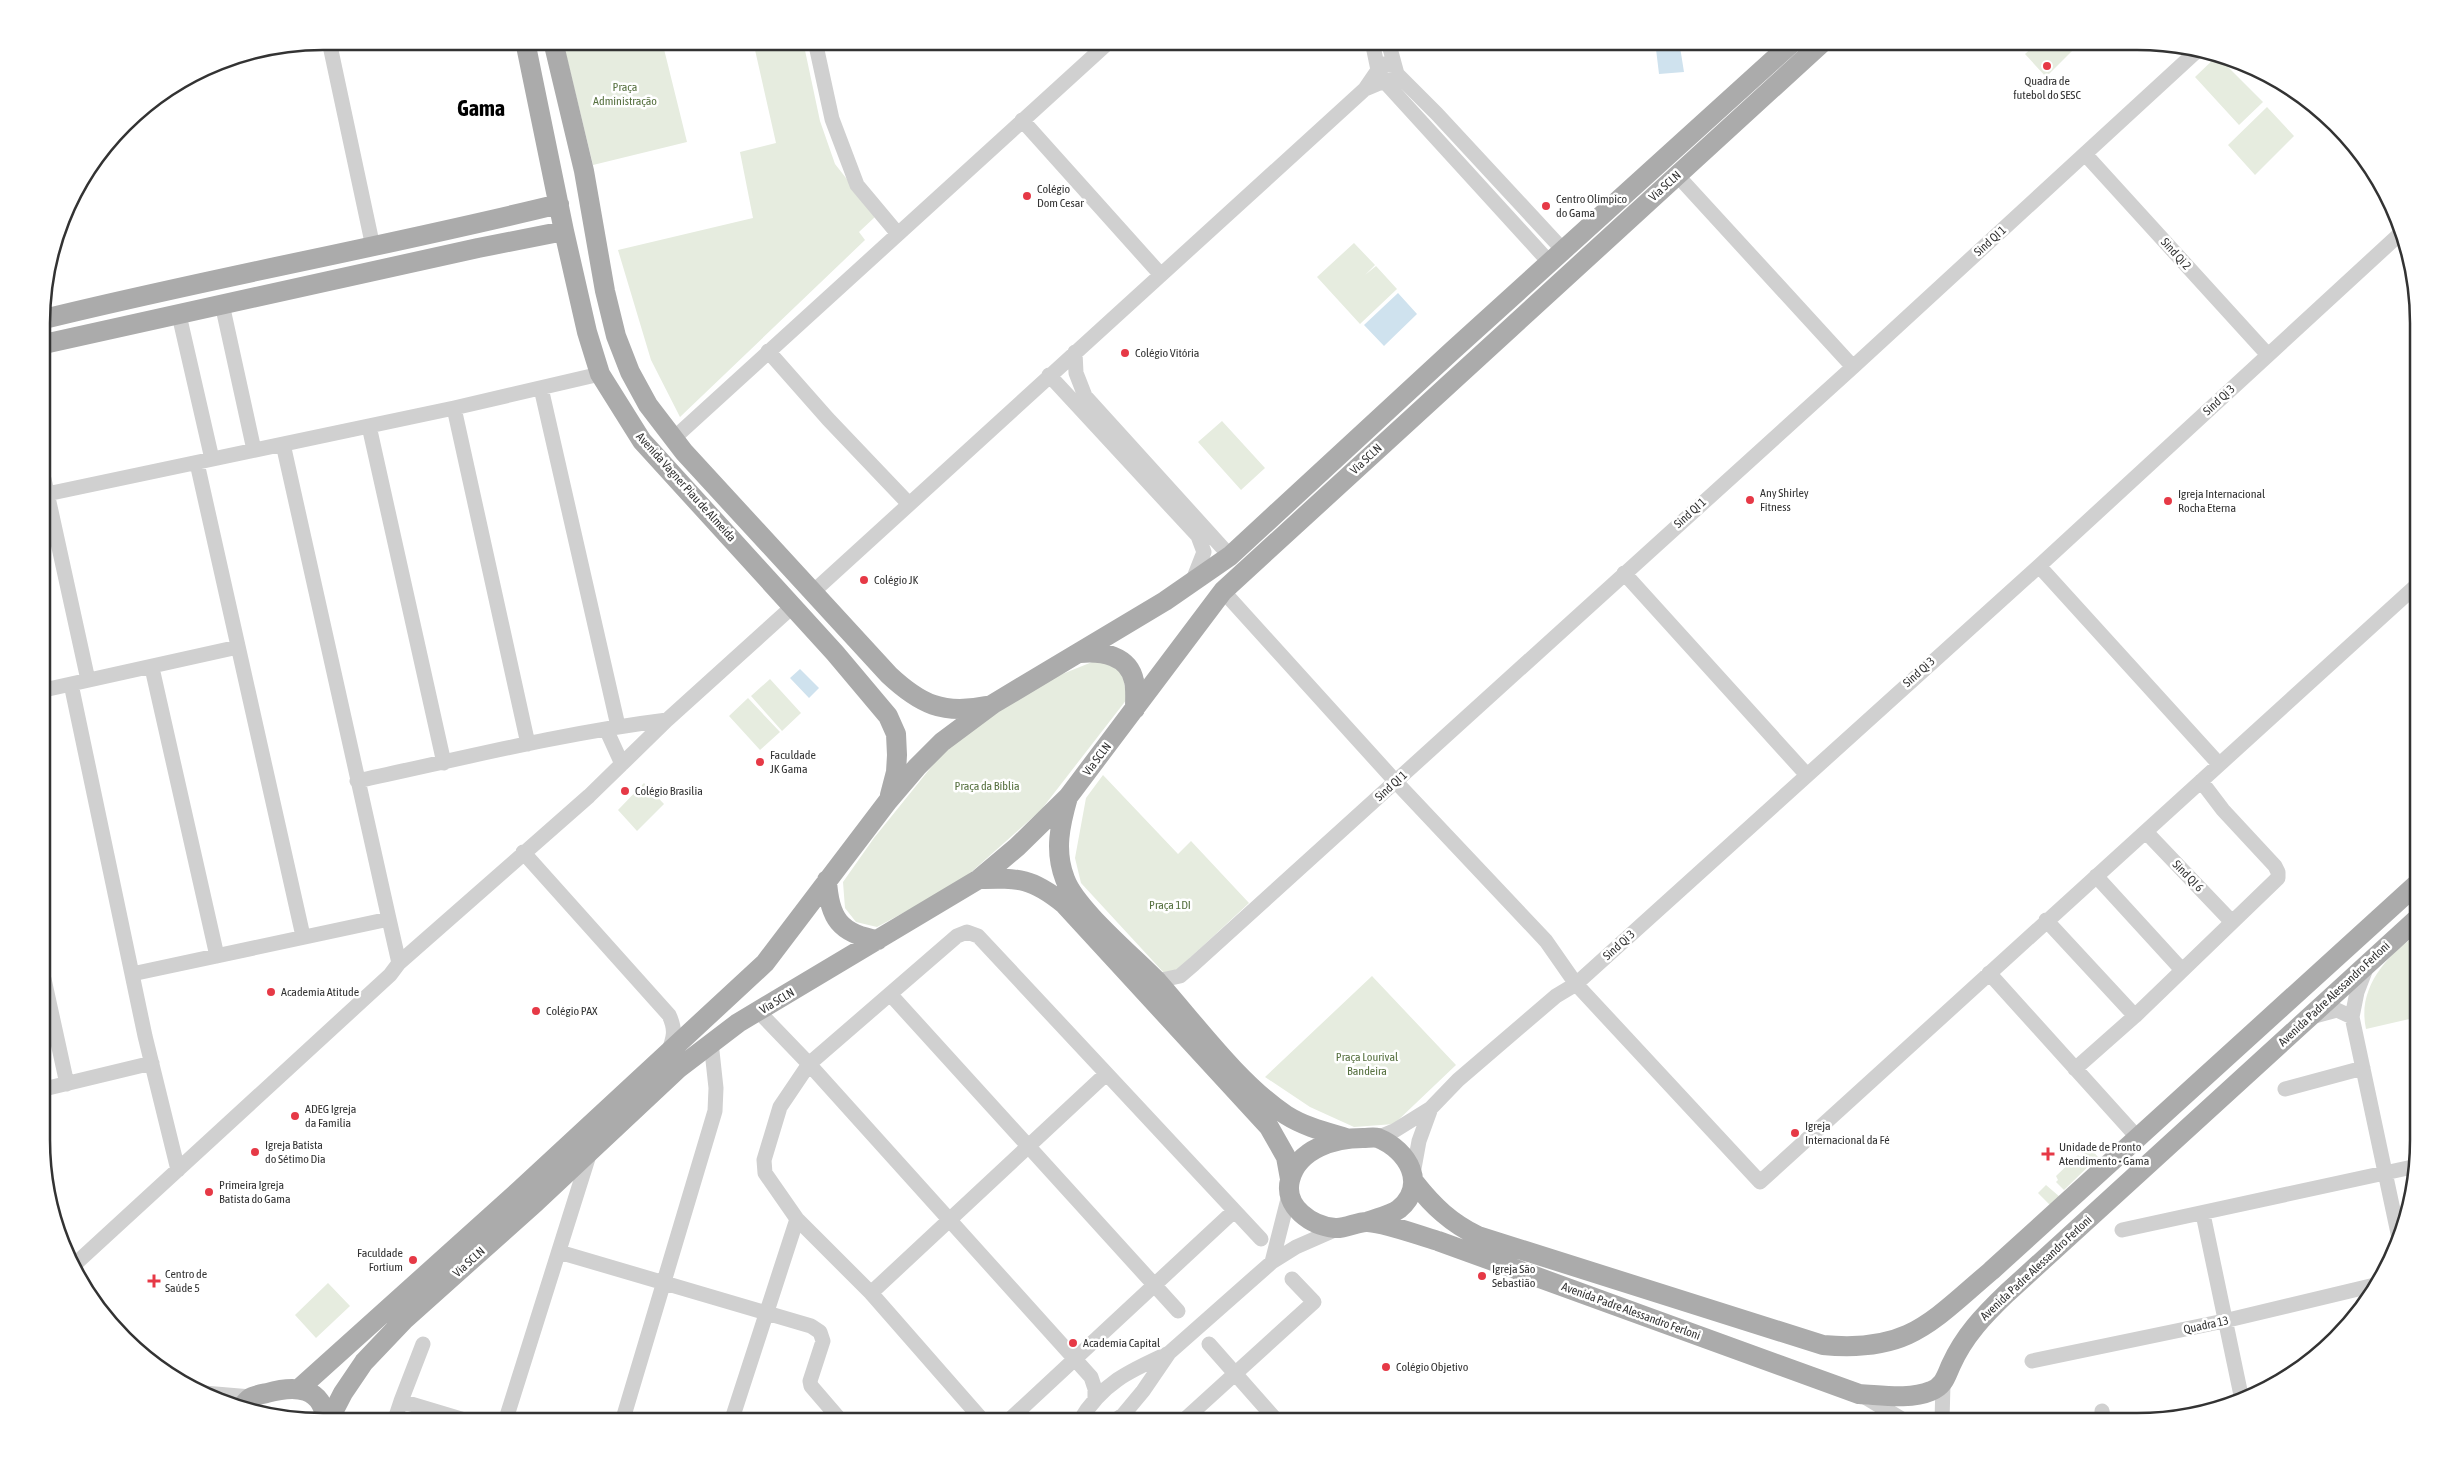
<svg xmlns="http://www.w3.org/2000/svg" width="2460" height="1463" font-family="'Asap Condensed',sans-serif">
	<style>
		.green { fill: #e6ecdf }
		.water { fill: #cfe2ee }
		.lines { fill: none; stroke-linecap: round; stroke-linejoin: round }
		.minor { stroke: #d0d0d0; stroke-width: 15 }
		.major { stroke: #ababab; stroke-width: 20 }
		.poi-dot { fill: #e63946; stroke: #fff; stroke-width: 2 }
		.labels { text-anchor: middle; stroke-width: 5; stroke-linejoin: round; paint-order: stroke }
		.poi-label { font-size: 12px; fill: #333; stroke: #fff; text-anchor: start }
		.park-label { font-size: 12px; fill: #56703f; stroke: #fff }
		.street-label { font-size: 12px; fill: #333; stroke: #fff }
		.town-label { font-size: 22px; font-weight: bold; fill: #000; stroke: #fff }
		.rim { fill: none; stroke: #333; stroke-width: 2.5 }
	</style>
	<rect width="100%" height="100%" fill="#fff"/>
	<!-- green -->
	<path class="green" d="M582,41H662L687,142L593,165L564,46Z
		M753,41H803L820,121L835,164L876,216L859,232L865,240L680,417L651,360L618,250L753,218L740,152L776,143Z
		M2039,41H2082L2046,77L2025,54Z
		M2217,56L2263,102L2239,125L2195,77Z
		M2267,107L2294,136L2255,175L2228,145Z
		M1354,243L1375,265L1365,275L1376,266L1397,289L1360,324L1317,277Z
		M1222,421L1265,468L1241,490L1198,442Z
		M1102,658L1122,671L1127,699L1041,810L959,883L877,927L856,922L845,908L843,882L874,838L945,750L980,723L1055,677Z
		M770,679L801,713L782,731L751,696Z
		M748,698L780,732L760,750L729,716Z
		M1103,775L1178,854L1191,841L1249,903L1176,971L1165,974L1081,883L1075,858L1086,798Z
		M644,783L664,804L637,831L618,810Z
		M2418,934V1017L2366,1029C2357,988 2386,956 2418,934Z
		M1372,976L1456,1065L1394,1124L1354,1127L1310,1107L1265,1077Z
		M2090,1148L2098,1157L2064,1190L2056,1182L2058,1180L2056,1176L2078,1155L2080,1157Z
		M2046,1185L2060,1197L2050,1205L2038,1193Z
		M328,1283L350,1306L316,1338L295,1315Z"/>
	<!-- water -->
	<path class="water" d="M1680,47L1684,72L1659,74L1656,49Z
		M1398,293L1417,314L1384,346L1364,325Z
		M800,669L819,688L809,698L790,678Z"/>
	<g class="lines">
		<!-- minor -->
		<path class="minor" d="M329,41L373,247
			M815,41L832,119L857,185L898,234
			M1388,41L1397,74L1389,81H1384L1378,70L1384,64L1393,65
			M1397,74L1437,114L1564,251
			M1365,89L1384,81L1550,263
			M1022,120L1161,275
			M2085,154L2268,355
			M1677,175L1853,367
			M222,304L254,450
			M179,315L212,459
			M768,351L828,419L909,504
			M1075,352L1076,373L1085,396L1230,556
			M1049,375L1198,536L1204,552L1193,580
			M541,388L618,726
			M454,408L528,744
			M369,426L444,763
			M673,439L1110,41
			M283,444L389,919
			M197,463L303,936
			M44,479L88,680
			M47,494L454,408L600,374
			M2039,566L2218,763
			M1624,573L1806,774
			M814,591L1365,89L1378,70L1372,41
			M1223,591L1396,782L1546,941L1576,984L1760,1182L2418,584
			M152,668L217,956
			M71,684L145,1036L178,1170
			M44,690L238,647
			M606,729L622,764
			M357,781C460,759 562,733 667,720
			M2146,832L2231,921
			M523,852L669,1015C676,1030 674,1037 668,1053
			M2096,876L2182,970
			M2046,920L2135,1016
			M1989,973L2137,1137
			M132,974L389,919L399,963
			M44,979L67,1084
			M1157,981L1180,976L1194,964L1853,367L2199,49
			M890,994L1178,1311
			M759,1012L809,1064L1091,1377L1095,1389V1398
			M2311,1017L2337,1010L2352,1017L2357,992L2367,966
			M2352,1017L2399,1238
			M2075,1069L2135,1016L2278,878V872L2275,866L2223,810L2201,781
			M44,1089L152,1063
			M2285,1089L2363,1068
			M1377,1138L1394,1131L1431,1108L1458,1080L1556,996L1576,984L2039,566L2403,231
			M1413,1174L1419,1141L1431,1108
			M2203,1214L2242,1400
			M2122,1230L2417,1166
			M559,1252L811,1326L820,1332L823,1341L810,1381L811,1386L842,1422
			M1272,1262L1289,1195
			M73,1266L390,975L399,963L589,796L667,720L792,607
			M871,1293L1106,1074
			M423,1344L401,1401L471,1422
			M1209,1344L1277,1421
			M2032,1361L2224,1321L2379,1284
			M204,1393L251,1397
			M1865,1397L1905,1421
			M2102,1411L2104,1421
			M1114,1421L1123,1415L1143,1391L1169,1353L1272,1262L1296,1247L1337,1229
			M1183,1421L1314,1302L1292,1279
			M1942,1421L1943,1384
			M394,1422L401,1401
			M505,1422L590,1152
			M622,1422L715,1111L716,1088L711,1042
			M731,1422L797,1219
			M984,1422L871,1293L797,1219L765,1173L764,1160L780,1107L809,1064L957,936L967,932L978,936L1261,1239
			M1007,1422L1234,1211
			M1079,1422C1102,1383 1129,1371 1169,1353"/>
		<!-- major -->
		<path class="major" d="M525,41L564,231L587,332L600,374L642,441L835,653L888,716L896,734L897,755L896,772L890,795
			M553,41L584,171L605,291L616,336L630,372L648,405L684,452L889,675C920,704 943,715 986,706
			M44,319C215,277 388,246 559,204
			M44,344L478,248L564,231
			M1080,653C1101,651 1129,655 1134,681C1136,689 1135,700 1135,709
			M1068,797C1060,825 1054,851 1065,879C1076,909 1133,956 1158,982C1196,1025 1239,1084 1286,1115C1305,1127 1326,1132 1346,1138
			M979,879C1020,878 1032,878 1064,904L1269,1127L1286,1157L1290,1179
			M827,880C829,918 840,934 878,940
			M1415,1183C1433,1206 1451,1223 1478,1236L1823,1345C1908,1353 1930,1323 1991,1271L2418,883
			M1367,1222C1377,1218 1391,1215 1399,1209C1428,1185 1408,1150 1378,1138C1374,1137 1368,1138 1363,1138C1336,1138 1298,1148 1290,1180C1283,1207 1312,1226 1335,1228C1346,1229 1358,1221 1368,1222C1390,1224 1417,1235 1438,1241L1859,1394C1881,1395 1910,1400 1931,1391C1944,1386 1946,1376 1951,1365C1964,1336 1984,1315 2007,1293L2418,918
			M301,1387L521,1189L765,963L888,801L917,767L942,742L993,704L1165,601L1230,556L1452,351L1794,41
			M240,1408C244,1405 247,1399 252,1397C256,1395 262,1394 267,1393C295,1385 323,1386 326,1422
			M328,1422L343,1393L364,1362L404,1320L536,1202L679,1068L738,1023L979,879L1017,847L1068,797L1223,591L1824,41"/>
	</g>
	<!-- markers -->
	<g class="poi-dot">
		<circle cx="2047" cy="66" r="5"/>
		<circle cx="1027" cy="196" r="5"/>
		<circle cx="1546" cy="206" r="5"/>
		<circle cx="1125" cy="353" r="5"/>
		<circle cx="1750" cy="500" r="5"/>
		<circle cx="2168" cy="501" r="5"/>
		<circle cx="864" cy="580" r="5"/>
		<circle cx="760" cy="762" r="5"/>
		<circle cx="625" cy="791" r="5"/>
		<circle cx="271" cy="992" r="5"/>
		<circle cx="536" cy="1011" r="5"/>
		<circle cx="295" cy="1116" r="5"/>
		<circle cx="1795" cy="1133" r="5"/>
		<circle cx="255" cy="1152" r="5"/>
		<path d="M2045.5 1146.5h5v5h5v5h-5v5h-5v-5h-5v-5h5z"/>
		<circle cx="209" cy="1192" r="5"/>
		<circle cx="413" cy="1260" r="5"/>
		<circle cx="1482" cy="1276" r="5"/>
		<path d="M151.5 1273.5h5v5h5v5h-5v5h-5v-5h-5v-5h5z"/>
		<circle cx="1073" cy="1343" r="5"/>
		<circle cx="1386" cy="1367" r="5"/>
	</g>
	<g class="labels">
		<!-- poi labels -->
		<g class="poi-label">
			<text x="2047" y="85" text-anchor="middle">Quadra de<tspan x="2047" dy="14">futebol do SESC</tspan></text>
			<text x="1037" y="193">Colégio<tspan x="1037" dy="14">Dom Cesar</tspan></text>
			<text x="1556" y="203">Centro Olímpico<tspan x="1556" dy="14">do Gama</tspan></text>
			<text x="1135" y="357">Colégio Vitória</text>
			<text x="1760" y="497">Any Shirley<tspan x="1760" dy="14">Fitness</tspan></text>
			<text x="2178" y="498">Igreja Internacional<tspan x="2178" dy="14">Rocha Eterna</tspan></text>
			<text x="874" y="584">Colégio JK</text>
			<text x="770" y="759">Faculdade<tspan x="770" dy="14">JK Gama</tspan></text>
			<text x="635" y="795">Colégio Brasilia</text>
			<text x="281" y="996">Academia Atitude</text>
			<text x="546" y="1015">Colégio PAX</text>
			<text x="305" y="1113">ADEG Igreja<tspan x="305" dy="14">da Familia</tspan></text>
			<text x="1805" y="1130">Igreja<tspan x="1805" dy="14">Internacional da Fé</tspan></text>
			<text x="265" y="1149">Igreja Batista<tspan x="265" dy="14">do Sétimo Dia</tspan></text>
			<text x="2059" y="1151">Unidade de Pronto<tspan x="2059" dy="14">Atendimento - Gama</tspan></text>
			<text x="219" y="1189">Primeira Igreja<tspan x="219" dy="14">Batista do Gama</tspan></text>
			<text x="403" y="1257" text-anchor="end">Faculdade<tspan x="403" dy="14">Fortium</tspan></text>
			<text x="1492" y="1273">Igreja São<tspan x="1492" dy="14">Sebastião</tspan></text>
			<text x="165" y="1278">Centro de<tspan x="165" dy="14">Saúde 5</tspan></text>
			<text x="1083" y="1347">Academia Capital</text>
			<text x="1396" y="1371">Colégio Objetivo</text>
		</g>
		<!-- park labels -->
		<g class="park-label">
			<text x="625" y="91">Praça<tspan x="625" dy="14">Administração</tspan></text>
			<text x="987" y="790">Praça da Bíblia</text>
			<text x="1170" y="909">Praça 1DI</text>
			<text x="1367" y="1061">Praça Lourival<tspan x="1367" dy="14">Bandeira</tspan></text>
		</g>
		<!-- street labels -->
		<g class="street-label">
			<text transform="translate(1665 186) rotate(-42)" y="4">Via SCLN</text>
			<text transform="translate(1990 241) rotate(-42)" y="4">Sind QI 1</text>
			<text transform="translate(2176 254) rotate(48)" y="4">Sind Qi 2</text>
			<text transform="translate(2219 400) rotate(-43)" y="4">Sind Qi 3</text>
			<text transform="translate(1366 459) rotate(-43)" y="4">Via SCLN</text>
			<text transform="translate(686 487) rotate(48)" y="4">Avenida Vagner Piau de Almeida</text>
			<text transform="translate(1690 513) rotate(-42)" y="4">Sind QI 1</text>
			<text transform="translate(1919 672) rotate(-42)" y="4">Sind Qi 3</text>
			<text transform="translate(1097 759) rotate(-53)" y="4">Via SCLN</text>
			<text transform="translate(1391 786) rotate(-42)" y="4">Sind QI 1</text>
			<text transform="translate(2188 876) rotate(46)" y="4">Sind QI 6</text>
			<text transform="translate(1619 945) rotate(-42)" y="4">Sind Qi 3</text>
			<text transform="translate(2334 994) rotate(-43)" y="4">Avenida Padre Alessandro Ferloni</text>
			<text transform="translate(777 1001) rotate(-31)" y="4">Via SCLN</text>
			<text transform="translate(469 1262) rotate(-42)" y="4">Via SCLN</text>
			<text transform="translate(2036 1268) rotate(-43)" y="4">Avenida Padre Alessandro Ferloni</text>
			<text transform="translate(1631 1311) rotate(20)" y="4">Avenida Padre Alessandro Ferloni</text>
			<text transform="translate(2206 1325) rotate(-12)" y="4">Quadra 13</text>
		</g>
		<!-- town labels -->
		<g class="town-label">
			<text x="481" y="116">Gama</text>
		</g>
	</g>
	<!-- crop -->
	<path d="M0 0H2460V1463H0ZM323 50H2137A273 273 0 0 1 2410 323V1140A273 273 0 0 1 2137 1413H323A273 273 0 0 1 50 1140V323A273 273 0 0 1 323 50Z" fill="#fff" fill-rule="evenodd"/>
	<path class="rim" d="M323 50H2137A273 273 0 0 1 2410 323V1140A273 273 0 0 1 2137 1413H323A273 273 0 0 1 50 1140V323A273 273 0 0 1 323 50Z"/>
</svg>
